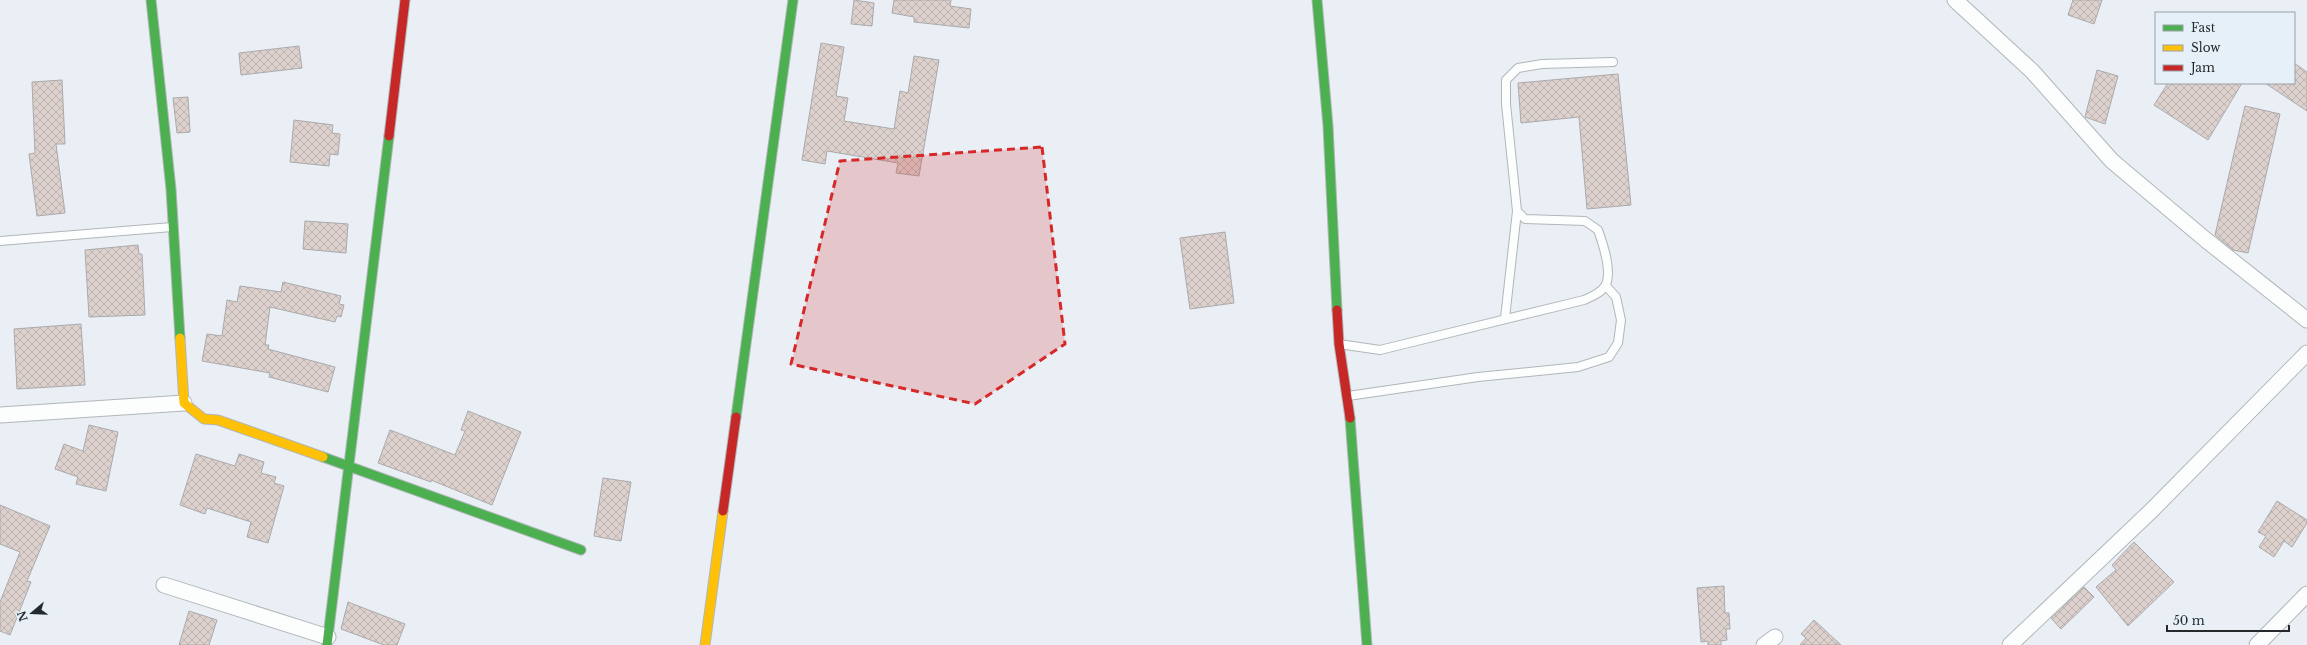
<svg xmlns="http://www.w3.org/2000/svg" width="2307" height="645" font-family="'Libre Baskerville',serif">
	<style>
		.building { fill: url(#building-cross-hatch); stroke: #aaaaac }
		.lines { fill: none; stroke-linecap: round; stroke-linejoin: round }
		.lane-casing { stroke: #b1b6b9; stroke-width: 10 }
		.street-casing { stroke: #b1b6b9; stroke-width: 17 }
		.fast-casing { stroke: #b1b6b9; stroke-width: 11 }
		.slow-casing { stroke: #b1b6b9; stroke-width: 11 }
		.jam-casing { stroke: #b1b6b9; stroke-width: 11 }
		.lane { stroke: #fcfdfd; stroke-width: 8 }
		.street { stroke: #fcfdfd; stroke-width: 15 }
		.fast { stroke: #4caf50; stroke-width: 9 }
		.slow { stroke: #ffc107; stroke-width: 9 }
		.jam { stroke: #c62828; stroke-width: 9 }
		.marked { fill: #d62828; fill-opacity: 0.2; stroke: #d62828; stroke-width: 3; stroke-dasharray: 8 5; stroke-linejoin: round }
	</style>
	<defs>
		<pattern id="building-cross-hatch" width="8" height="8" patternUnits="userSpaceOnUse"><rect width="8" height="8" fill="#ddd1ce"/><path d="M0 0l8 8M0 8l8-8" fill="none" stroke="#beb3b1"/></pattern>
	</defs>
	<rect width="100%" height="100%" fill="#e9eff4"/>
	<!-- building -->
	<path class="building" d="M854,0L874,3L872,26L851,24Z
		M894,0H951L950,6L971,9L969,28L914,22V17L892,13Z
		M2073,0H2102L2094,24L2068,15Z
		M821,43L844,47L836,96L848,98L844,121L894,129L900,91L908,93L914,56L939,60L919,176L896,173L898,163L827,151L825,164L802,160Z
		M299,46L302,68L241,75L239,53Z
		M2294,63L2307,72V111L2265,83H2294Z
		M2097,70L2118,76L2105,124L2085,117Z
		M1618,74L1631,205L1587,209L1579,117L1521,123L1518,83Z
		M62,80L65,144H56L65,213L37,216L29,154L35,153L32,82Z
		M2168,83H2242L2208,140L2154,105Z
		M188,97L190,132L177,133L173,98Z
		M2245,106L2280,114L2248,253L2233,250L2215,235Z
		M294,120L333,125L332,133L340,134L338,155L330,154L329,166L290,162Z
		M305,221L348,224L346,253L303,249Z
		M1225,232L1234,303L1190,309L1180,238Z
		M138,245L139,254H142L145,315L89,317L85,250Z
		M283,282L341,296L339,304L344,305L341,317L337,316L335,322L270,307L265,345H269L268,349L335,367L328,392L269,377L270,373L202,361L207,334L222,336L227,300L237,302L240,286L281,292Z
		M81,324L85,385L17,389L14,329Z
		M468,411L521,432L492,505L431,480V482L378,463L390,430L455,455L465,431L461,430Z
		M89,425L118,432L106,491L76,484L78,477L55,469L64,444L83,451Z
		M196,454L235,466L239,454L264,462L261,473L276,477L274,483L284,486L268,543L247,537L251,522L207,508L205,514L180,505Z
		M603,478L631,482L621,541L594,536Z
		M2277,501L2307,520V523L2292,547L2284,541L2274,557L2259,547L2266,536L2258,532Z
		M0,505L50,526L27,581L31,582L10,635L0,631V602L20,552L0,544Z
		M2134,542L2174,582L2128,626L2096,587L2116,570L2112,565Z
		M1724,586L1725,613H1729L1730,629H1726L1727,640L1721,641V645H1708V641L1701,642L1697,588Z
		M2084,587L2094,597L2061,629L2051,618Z
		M348,602L405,624L397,645H384L341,629Z
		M189,611L217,620L209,645H179Z
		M1814,620L1841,645H1800L1806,638L1801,634Z"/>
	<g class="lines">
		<defs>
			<path id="lane" d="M0,241L172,227
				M1505,318L1517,211
				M1339,344L1380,350L1584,300C1591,297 1601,293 1605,286C1613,273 1603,244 1598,230L1585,221L1525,219L1517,211L1506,104V80L1518,68L1542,64L1613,62
				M1348,396L1478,377L1578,367L1609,357L1618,343L1621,320L1616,297L1606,286"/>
			<path id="street" d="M1955,0L2032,71L2112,161L2206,240L2307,320
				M0,415L184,403
				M164,585L328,637
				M1764,645L1775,637
				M2010,645L2152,510L2307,353
				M2257,645L2307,594"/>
			<path id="fast" d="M151,0L171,189L180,338
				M1317,0L1328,126L1337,310
				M736,417L793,0
				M1350,418L1367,645
				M323,457L581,550
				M327,645L389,136"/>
			<path id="slow" d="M180,338L184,403L204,419L218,420L323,457
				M705,645L723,511"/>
			<path id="jam" d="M389,136L405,0
				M1337,310L1339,344L1350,418
				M723,511L736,417"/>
		</defs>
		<!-- lane casing -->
		<use href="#lane" class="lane-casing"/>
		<!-- street casing -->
		<use href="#street" class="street-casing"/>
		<!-- fast casing -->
		<use href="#fast" class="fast-casing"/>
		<!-- slow casing -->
		<use href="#slow" class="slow-casing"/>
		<!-- jam casing -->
		<use href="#jam" class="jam-casing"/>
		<!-- lane -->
		<use href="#lane" class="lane"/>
		<!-- street -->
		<use href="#street" class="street"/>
		<!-- fast -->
		<use href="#fast" class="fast"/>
		<!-- slow -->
		<use href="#slow" class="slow"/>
		<!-- jam -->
		<use href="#jam" class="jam"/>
	</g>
	<!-- marked area -->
	<path class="marked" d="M1042,147L1065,344L975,404L791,364L840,161Z"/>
	<!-- legend -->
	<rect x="2155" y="12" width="140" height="72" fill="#e5f0f8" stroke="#99a0a6"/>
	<rect x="2163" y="25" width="20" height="6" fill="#4caf50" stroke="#99a0a6"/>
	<text x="2191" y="32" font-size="12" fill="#26292c">Fast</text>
	<rect x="2163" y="45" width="20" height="6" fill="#ffc107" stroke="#99a0a6"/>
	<text x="2191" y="52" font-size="12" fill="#26292c">Slow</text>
	<rect x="2163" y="65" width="20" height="6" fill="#c62828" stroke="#99a0a6"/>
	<text x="2191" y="72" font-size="12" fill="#26292c">Jam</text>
	<!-- north arrow -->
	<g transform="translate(32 613) rotate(251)" stroke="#e5f0f8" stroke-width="3" paint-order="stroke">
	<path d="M0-3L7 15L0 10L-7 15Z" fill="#26292c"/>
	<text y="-6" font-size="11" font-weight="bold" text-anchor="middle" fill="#26292c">N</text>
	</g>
	<!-- scale -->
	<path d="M2167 625v6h122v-6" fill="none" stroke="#26292c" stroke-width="2"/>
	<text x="2173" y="625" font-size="12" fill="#26292c" stroke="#e5f0f8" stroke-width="3" paint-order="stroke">50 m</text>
</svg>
